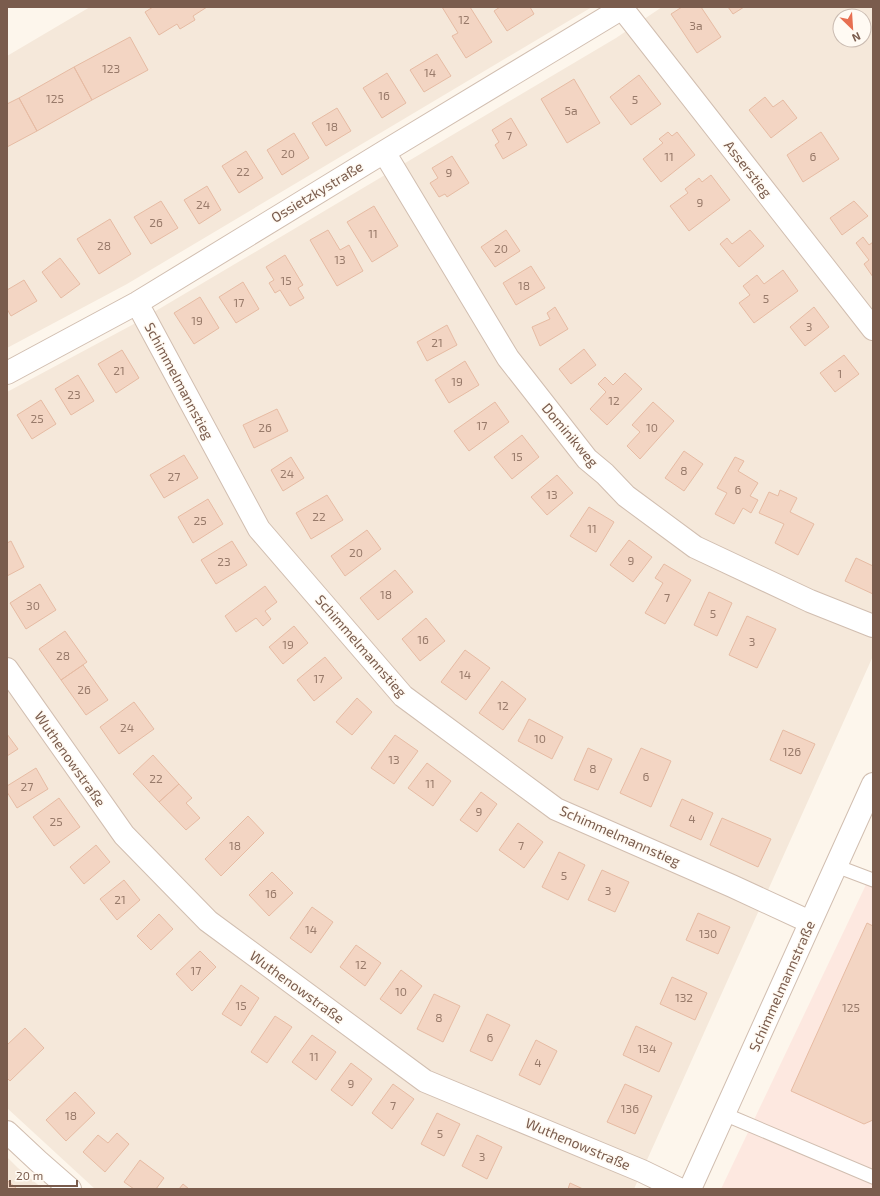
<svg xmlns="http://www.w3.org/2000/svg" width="880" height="1196" font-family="'Exo 2',sans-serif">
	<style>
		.residential { fill: #f5e8da; fill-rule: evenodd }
		.commercial { fill: #fde8e0 }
		.building { fill: #f3d5c3; stroke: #e6bba3 }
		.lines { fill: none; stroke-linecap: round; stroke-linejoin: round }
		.service-casing { stroke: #d1beb0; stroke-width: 15 }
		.minor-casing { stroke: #d1beb0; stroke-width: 24 }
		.tertiary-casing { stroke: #d1beb0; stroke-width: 24 }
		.service { stroke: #fff; stroke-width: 13 }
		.minor { stroke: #fff; stroke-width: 22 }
		.tertiary { stroke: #fff; stroke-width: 22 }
		.labels { text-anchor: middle; stroke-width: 3; stroke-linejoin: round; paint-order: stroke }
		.number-label { font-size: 12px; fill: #987a6a }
		.street-label { font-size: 14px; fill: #7a5c4d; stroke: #fffaf3 }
	</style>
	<rect width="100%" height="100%" fill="#fdf6ec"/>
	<!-- residential -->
	<path class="residential" d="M90,7H592L127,284L7,348V56Z
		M662,7H873V656L634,1189H95L7,1108V392L132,325L616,38ZM840,16H864V40H840Z
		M7,1157L18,1168L43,1189H7Z"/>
	<!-- commercial -->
	<path class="commercial" d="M873,870V1189H721Z"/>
	<!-- building -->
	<path class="building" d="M153,7H207L193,16L195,20L180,29L177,24L159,35L145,12Z
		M442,7H470L492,42L466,58L452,36L458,33Z
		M500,7H530L534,14L507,31L494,11Z
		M682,7H701L721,37L697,53L671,14Z
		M728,7H744L733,14Z
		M130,37L148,70L92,100L74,67Z
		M437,54L451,76L424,92L410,70Z
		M74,67L92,100L37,131L19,98Z
		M387,73L406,103L382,118L363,88Z
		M639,75L661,104L631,125L610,97Z
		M574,79L600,123L567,143L541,99Z
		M765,97L773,107L783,100L797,118L771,138L749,110Z
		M19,98L37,131L7,147V104Z
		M337,108L351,131L326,146L312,123Z
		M511,118L527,145L503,159L495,145L499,142L492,130Z
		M668,132L672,136L677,132L695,155L661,182L643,159L663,143L659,139Z
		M821,132L839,159L803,182L787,155Z
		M294,133L309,158L282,175L267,150Z
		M246,151L263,178L239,193L222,166Z
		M452,156L469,183L447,197L445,194L439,197L430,183L438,178L432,168Z
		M711,175L730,200L689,231L670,206L688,193L685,189L699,178L702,182Z
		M207,186L221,210L199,224L184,200Z
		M161,201L178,228L151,244L134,217Z
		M854,201L868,216L842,235L830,218Z
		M374,206L398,246L372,262L347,222Z
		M110,219L131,254L99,274L77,239Z
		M328,230L340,250L349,245L363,271L337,286L310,240Z
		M506,230L520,251L495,267L481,247Z
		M750,230L764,246L739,267L720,244L727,238L732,244Z
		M863,237L869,245L873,242V277L864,264L869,260L856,243Z
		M285,255L303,285L298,288L304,298L290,306L280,290L275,293L269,283L274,280L266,267Z
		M60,258L80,284L61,298L42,272Z
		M531,266L545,288L516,305L503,283Z
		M783,270L798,291L754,323L739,303L750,295L743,286L757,275L764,284Z
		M24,280L37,301L11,316L7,309V290Z
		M243,282L259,309L236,323L219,297Z
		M200,297L219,328L194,344L174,313Z
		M555,307L568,329L540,346L532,327L550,319L547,313Z
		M814,307L829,327L805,346L790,327Z
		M447,325L457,345L427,361L417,342Z
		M584,349L596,365L571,384L559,369Z
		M122,350L139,378L116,393L98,364Z
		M844,355L859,374L835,392L820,373Z
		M465,361L479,385L449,403L435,380Z
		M625,373L642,389L607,425L590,409L606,392L598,384L605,377L613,385Z
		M78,375L94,401L71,415L55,389Z
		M41,400L56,424L32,439L17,415Z
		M495,402L509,422L469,451L454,431Z
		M653,402L674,421L640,459L627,446L640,432L632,425Z
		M277,409L288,431L254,448L243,425Z
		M522,435L539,457L512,479L494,457Z
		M684,451L703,464L684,491L665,478Z
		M184,455L198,478L164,498L150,475Z
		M291,457L304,478L283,491L271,470Z
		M735,457L744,461L738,471L758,483L750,496L758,500L751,513L743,508L734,524L715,514L727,493L717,488Z
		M557,475L573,493L547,515L531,497Z
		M780,490L797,498L790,512L814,524L798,555L775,543L784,524L759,513L769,492L778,496Z
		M327,495L343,520L311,539L296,513Z
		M208,499L223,524L193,543L178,517Z
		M589,507L614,522L596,552L570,536Z
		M367,530L381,549L345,576L331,556Z
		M629,540L652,557L633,582L610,565Z
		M11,541L24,567L7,576V543Z
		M232,541L247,565L216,584L201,560Z
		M856,558L873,566V594L845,581Z
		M664,564L691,580L665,624L645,613L663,583L655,578Z
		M395,570L413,592L378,620L360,598Z
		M40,584L56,610L26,629L10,603Z
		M265,586L277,602L265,611L271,619L263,626L256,618L236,632L225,616Z
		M709,592L732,603L717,636L694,625Z
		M747,616L776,629L757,668L729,655Z
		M426,618L445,641L420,661L402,639Z
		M294,626L308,643L283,664L269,647Z
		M65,631L87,662L61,680L39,649Z
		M465,650L490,668L466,700L441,682Z
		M325,657L342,678L314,701L297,680Z
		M83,665L108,700L86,715L61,680Z
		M502,681L526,699L503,730L479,713Z
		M357,698L372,712L352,735L336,722Z
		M134,702L154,729L119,754L100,727Z
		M529,719L563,737L552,759L518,741Z
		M783,730L815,744L801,774L770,760Z
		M7,734L18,749L7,756Z
		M395,735L418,751L394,784L371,768Z
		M588,748L612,759L598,790L574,780Z
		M641,748L671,761L651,807L620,793Z
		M153,755L179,784L159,802L133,774Z
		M427,763L451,781L433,806L408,788Z
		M36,768L48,789L17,808L7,792V786Z
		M179,784L192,798L186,803L200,818L186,830L159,802Z
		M481,792L497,804L477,832L460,820Z
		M59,798L80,827L54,846L33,817Z
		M682,799L713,813L701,840L670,826Z
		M248,816L264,833L221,876L205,859Z
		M722,818L771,839L758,867L710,845Z
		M518,823L543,842L524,868L499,850Z
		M96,845L110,862L84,884L70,867Z
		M559,852L585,865L568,900L542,887Z
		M602,870L629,882L615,912L588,900Z
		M272,872L293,893L269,916L249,895Z
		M124,880L140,900L117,920L100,899Z
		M312,907L333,922L311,953L290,938Z
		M698,913L730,927L718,954L686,940Z
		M159,914L173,929L151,950L137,936Z
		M867,923L873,926V1120L864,1124L791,1091Z
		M356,945L381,963L365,986L340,967Z
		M200,951L216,967L192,991L176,974Z
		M401,970L422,986L401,1014L380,999Z
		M672,977L707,993L695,1020L660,1004Z
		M241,985L259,998L241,1026L222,1014Z
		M434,994L460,1006L443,1042L417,1029Z
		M487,1014L510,1025L492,1061L470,1051Z
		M275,1016L292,1027L267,1063L251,1052Z
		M636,1026L672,1043L659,1072L623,1055Z
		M25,1028L44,1048L10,1081L7,1078V1045Z
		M312,1035L336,1052L316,1080L292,1062Z
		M536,1040L557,1051L540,1085L519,1075Z
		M351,1063L372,1079L352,1106L331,1090Z
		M393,1084L414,1099L392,1129L372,1113Z
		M625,1084L652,1096L635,1134L607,1122Z
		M75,1092L95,1113L66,1141L46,1120Z
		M437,1113L460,1124L444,1156L421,1144Z
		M117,1133L129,1144L105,1172L83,1152L98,1135L108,1143Z
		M477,1135L502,1147L487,1179L462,1166Z
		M140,1160L164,1178L156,1189H134L124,1182Z
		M8,1181L17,1189H7Z
		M570,1183L583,1189H568Z
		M183,1184L189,1189H179Z"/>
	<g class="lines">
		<defs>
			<path id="service" d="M836,866L873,880
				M724,1114L873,1177"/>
			<path id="minor" d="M622,8L873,329
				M384,152L508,358L587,459L605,474L626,496L695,547L810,601L873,626
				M137,303L259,529L403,696L556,809L732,886L810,922
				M7,373L137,303L384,152L624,7
				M7,669L124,835L208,921L425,1081L642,1171L679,1189
				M7,1132L38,1161L70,1189"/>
			<path id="tertiary" d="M690,1189L873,784"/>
		</defs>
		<!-- service casing -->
		<use href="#service" class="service-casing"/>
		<!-- minor casing -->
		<use href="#minor" class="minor-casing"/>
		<!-- tertiary casing -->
		<use href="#tertiary" class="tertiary-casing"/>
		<!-- service -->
		<use href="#service" class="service"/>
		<!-- minor -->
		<use href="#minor" class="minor"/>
		<!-- tertiary -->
		<use href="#tertiary" class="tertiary"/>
	</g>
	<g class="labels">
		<!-- number labels -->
		<g class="number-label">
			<text x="464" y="24">12</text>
			<text x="696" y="30">3a</text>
			<text x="111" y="73">123</text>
			<text x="430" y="77">14</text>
			<text x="384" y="100">16</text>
			<text x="55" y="103">125</text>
			<text x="635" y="104">5</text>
			<text x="571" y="115">5a</text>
			<text x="332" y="131">18</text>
			<text x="509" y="140">7</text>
			<text x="288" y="158">20</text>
			<text x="669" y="161">11</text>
			<text x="813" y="161">6</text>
			<text x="243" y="176">22</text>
			<text x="449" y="177">9</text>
			<text x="700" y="207">9</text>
			<text x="203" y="209">24</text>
			<text x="156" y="227">26</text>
			<text x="373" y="238">11</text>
			<text x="104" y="250">28</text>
			<text x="501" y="253">20</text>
			<text x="340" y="264">13</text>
			<text x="286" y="285">15</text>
			<text x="524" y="290">18</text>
			<text x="766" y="303">5</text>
			<text x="239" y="307">17</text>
			<text x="197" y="325">19</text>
			<text x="809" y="331">3</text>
			<text x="437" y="347">21</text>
			<text x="119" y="375">21</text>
			<text x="840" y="378">1</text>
			<text x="457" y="386">19</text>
			<text x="74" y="399">23</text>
			<text x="614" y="405">12</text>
			<text x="37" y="423">25</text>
			<text x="482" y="430">17</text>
			<text x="265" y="432">26</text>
			<text x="652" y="432">10</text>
			<text x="517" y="461">15</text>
			<text x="684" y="475">8</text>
			<text x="287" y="478">24</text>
			<text x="174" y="481">27</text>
			<text x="738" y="494">6</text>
			<text x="552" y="499">13</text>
			<text x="319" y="521">22</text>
			<text x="200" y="525">25</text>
			<text x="592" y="533">11</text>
			<text x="356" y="557">20</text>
			<text x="631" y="565">9</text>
			<text x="224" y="566">23</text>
			<text x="386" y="599">18</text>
			<text x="667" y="602">7</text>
			<text x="33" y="610">30</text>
			<text x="713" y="618">5</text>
			<text x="423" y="644">16</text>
			<text x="752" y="646">3</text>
			<text x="288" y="649">19</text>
			<text x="63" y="660">28</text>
			<text x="465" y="679">14</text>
			<text x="319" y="683">17</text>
			<text x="84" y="694">26</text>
			<text x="503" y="710">12</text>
			<text x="127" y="732">24</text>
			<text x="540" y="743">10</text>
			<text x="792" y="756">126</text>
			<text x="394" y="764">13</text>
			<text x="593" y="773">8</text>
			<text x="646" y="781">6</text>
			<text x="156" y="783">22</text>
			<text x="430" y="788">11</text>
			<text x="27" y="791">27</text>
			<text x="479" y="816">9</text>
			<text x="692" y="823">4</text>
			<text x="56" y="826">25</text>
			<text x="235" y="850">18</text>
			<text x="521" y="850">7</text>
			<text x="564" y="880">5</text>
			<text x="608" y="895">3</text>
			<text x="271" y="898">16</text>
			<text x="120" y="904">21</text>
			<text x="311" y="934">14</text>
			<text x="708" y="938">130</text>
			<text x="361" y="969">12</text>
			<text x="196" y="975">17</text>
			<text x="401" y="996">10</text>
			<text x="684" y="1002">132</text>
			<text x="241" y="1010">15</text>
			<text x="851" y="1012">125</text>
			<text x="439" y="1022">8</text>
			<text x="490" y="1042">6</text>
			<text x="647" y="1053">134</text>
			<text x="314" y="1061">11</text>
			<text x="538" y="1067">4</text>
			<text x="351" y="1088">9</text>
			<text x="393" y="1110">7</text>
			<text x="630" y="1113">136</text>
			<text x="71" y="1120">18</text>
			<text x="440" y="1138">5</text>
			<text x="482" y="1161">3</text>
		</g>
		<!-- street labels -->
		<g class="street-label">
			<text transform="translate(748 169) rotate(52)" y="5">Asserstieg</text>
			<text transform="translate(317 192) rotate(-31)" y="5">Ossietzkystraße</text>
			<text transform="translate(179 381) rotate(62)" y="5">Schimmelmannstieg</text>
			<text transform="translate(570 435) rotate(50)" y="5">Dominikweg</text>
			<text transform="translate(361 646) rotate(49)" y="5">Schimmelmannstieg</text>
			<text transform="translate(70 759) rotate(55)" y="5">Wuthenowstraße</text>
			<text transform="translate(620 836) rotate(24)" y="5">Schimmelmannstieg</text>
			<text transform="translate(782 986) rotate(-66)" y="5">Schimmelmannstraße</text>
			<text transform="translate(297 987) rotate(36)" y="5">Wuthenowstraße</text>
			<text transform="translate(578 1144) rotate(23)" y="5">Wuthenowstraße</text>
		</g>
	</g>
	<!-- border -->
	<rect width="880" height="1196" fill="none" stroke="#7a5c4d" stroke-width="16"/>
	<!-- north arrow -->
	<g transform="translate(852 28) rotate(155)"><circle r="19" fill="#fffaf3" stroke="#cabbb1"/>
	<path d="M0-3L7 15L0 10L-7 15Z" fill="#e76f51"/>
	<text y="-6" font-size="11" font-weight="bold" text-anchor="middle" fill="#7a5c4d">N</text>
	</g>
	<!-- scale -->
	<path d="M10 1180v6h67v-6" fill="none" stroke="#7a5c4d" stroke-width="2"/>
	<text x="16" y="1180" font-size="12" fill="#7a5c4d" stroke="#fffaf3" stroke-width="3" paint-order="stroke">20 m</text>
</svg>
